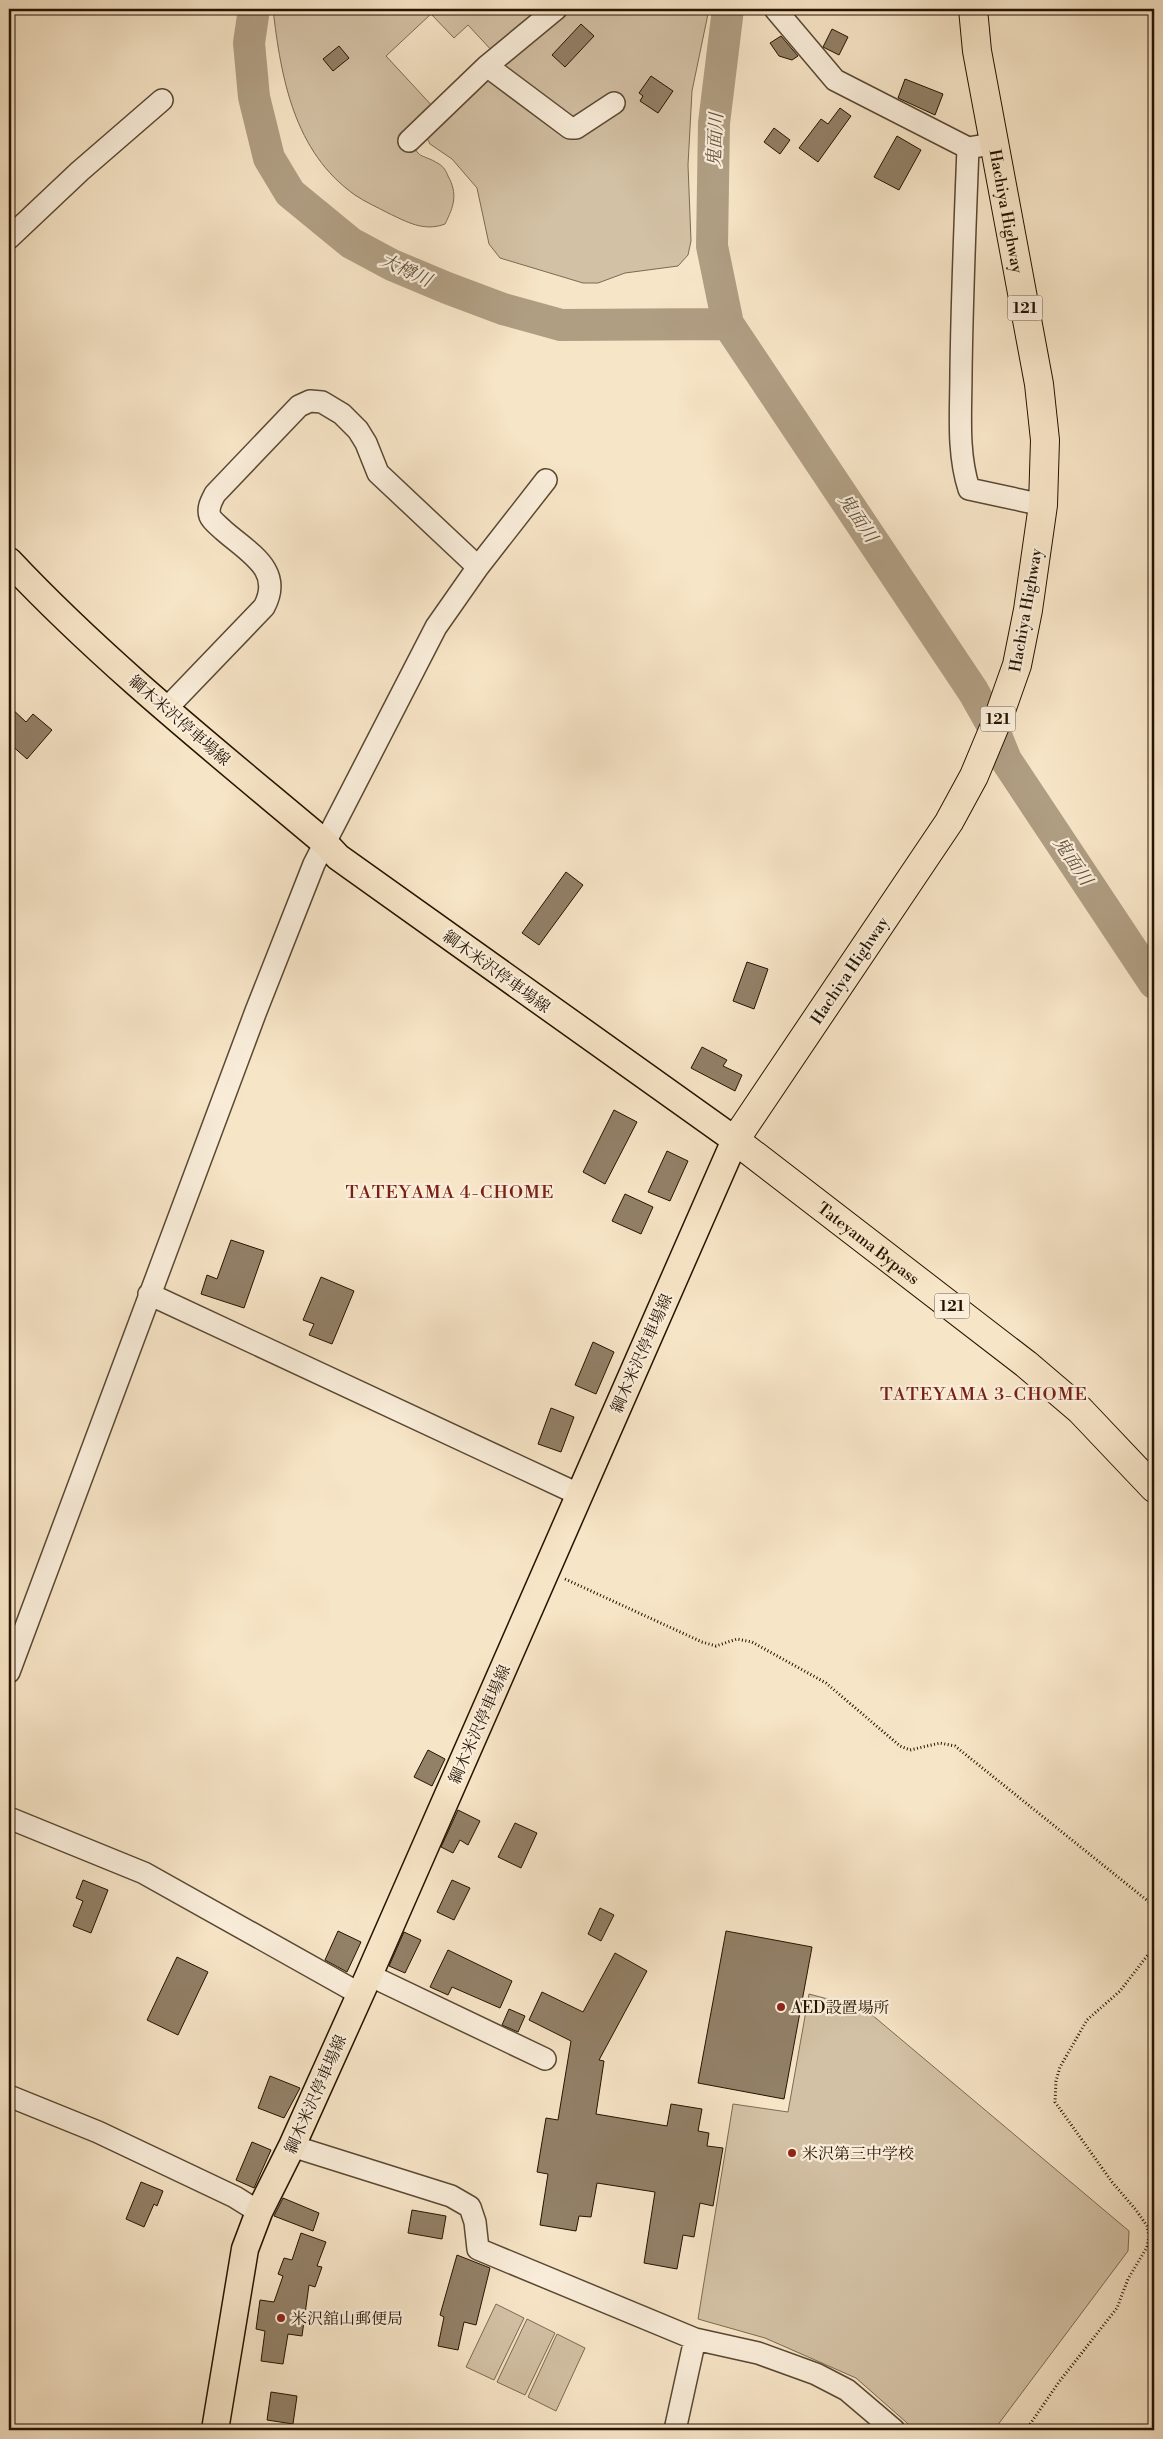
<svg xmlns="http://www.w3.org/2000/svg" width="1163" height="2439" font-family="'Libre Bodoni','Noto Serif JP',serif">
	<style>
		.green { fill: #d3c1a5; stroke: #7c6a52 }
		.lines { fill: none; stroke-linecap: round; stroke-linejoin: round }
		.river { stroke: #b09e83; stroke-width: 32 }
		.building { fill: #928067; stroke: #251300 }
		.minor-casing { stroke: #5a4832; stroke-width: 24 }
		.major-casing { stroke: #251300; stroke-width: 29 }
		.highway-casing { stroke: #251300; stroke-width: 30 }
		.path { stroke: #251300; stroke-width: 3; stroke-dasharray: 1 2.5; stroke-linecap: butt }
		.minor { stroke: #faeedb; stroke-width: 21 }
		.major { stroke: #f7e5c7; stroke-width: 26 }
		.highway { stroke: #f7e5c7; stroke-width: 28 }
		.poi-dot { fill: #8f2418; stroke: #faeedb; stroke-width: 2 }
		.labels { text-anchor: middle; stroke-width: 4.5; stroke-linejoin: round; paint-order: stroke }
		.shield { fill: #faeedb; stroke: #655542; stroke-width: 1 }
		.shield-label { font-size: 15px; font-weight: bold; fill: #251300 }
		.street-label { font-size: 16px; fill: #251300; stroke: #faeedb }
		.poi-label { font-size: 16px; fill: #251300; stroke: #faeedb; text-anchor: start }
		.water-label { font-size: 18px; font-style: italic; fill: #64523b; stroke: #faeedb }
		.neighbourhood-label { font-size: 18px; letter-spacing: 1px; fill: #7a1f14; stroke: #faeedb }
	</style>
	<rect width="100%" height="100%" fill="#f7e5c7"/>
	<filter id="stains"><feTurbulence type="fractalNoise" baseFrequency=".004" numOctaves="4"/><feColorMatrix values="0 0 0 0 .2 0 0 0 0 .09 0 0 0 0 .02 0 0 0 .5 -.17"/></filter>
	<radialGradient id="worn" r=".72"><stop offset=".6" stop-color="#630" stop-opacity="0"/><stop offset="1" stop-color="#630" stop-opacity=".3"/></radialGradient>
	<!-- green -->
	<path class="green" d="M273,9H544L494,53L468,25L454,38L431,14L386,56L435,109L410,136C419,162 420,152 439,164C444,167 446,171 448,176C458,194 454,206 445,224C424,232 407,222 388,213C377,207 365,202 355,195C294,152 281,78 273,9Z
		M564,9H709L692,91L688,165L691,241L688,255L678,266L625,273L598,283H583L500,258L489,244L477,188L452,159L430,144L426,136Z
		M809,1994L865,2009L1129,2231L1128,2251L994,2430H915L856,2378L765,2338L698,2319L733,2104L788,2112Z
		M496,2304L524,2318L494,2380L466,2367Z
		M527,2319L555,2333L525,2395L497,2382Z
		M557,2334L585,2348L556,2411L528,2397Z"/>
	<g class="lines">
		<!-- river -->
		<path class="river" d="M254,9L249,43L254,97L269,158L290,193L351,243L392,265L447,288L503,309L561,325L728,324
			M728,9L714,123L712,246L728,324L973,691L991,723L1006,760L1154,983"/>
	</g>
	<!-- building -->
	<path class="building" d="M581,24L594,36L565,67L552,55Z
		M832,29L848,37L839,55L823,47Z
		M781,36L798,56L792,60L779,56L770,43Z
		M339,46L349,58L333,71L323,59Z
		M651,76L673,91L658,113L640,101L643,96L639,93Z
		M905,79L943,94L935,115L898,98Z
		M840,108L851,116L818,162L799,148L821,119L828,124Z
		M774,128L790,140L780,154L764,142Z
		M897,136L921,150L899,190L874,177Z
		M9,706L26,722L33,714L52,730L27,759L9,743Z
		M566,872L583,885L539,945L522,933Z
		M747,962L768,969L754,1009L733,1001Z
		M702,1047L727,1060L723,1066L742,1075L735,1091L691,1068Z
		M614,1110L637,1122L605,1184L583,1172Z
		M667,1151L688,1161L670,1201L648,1192Z
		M625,1194L653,1207L641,1234L612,1221Z
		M231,1240L264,1251L244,1308L201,1294L207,1275L217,1279Z
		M321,1277L354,1291L332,1344L309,1335L314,1324L303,1320Z
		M593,1342L614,1352L596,1394L575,1385Z
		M551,1408L574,1417L561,1452L538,1444Z
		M428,1750L445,1759L432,1786L414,1777Z
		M458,1810L480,1821L468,1845L460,1840L453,1853L441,1847Z
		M515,1823L537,1833L521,1868L498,1857Z
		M83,1880L108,1890L91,1933L73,1926L83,1901L76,1898Z
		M452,1880L470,1888L454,1920L437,1912Z
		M600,1908L614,1915L601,1941L588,1934Z
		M338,1931L361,1942L347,1972L325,1960Z
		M726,1931L812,1947L784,2099L698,2083Z
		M404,1932L421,1940L405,1973L389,1966Z
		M448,1950L512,1981L500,2008L452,1987L448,1995L430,1987Z
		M615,1953L647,1971L599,2060L604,2061L596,2114L667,2126L671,2104L702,2109L698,2131L709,2133L707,2146L723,2148L713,2206L700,2203L694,2237L683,2235L677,2269L644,2263L655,2192L597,2183L591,2217L579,2216L576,2231L540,2225L548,2174L537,2172L546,2118L558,2120L571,2041L529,2020L542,1992L583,2012Z
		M177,1957L208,1972L178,2035L147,2020Z
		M509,2009L525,2016L518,2032L502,2025Z
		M270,2076L300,2088L284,2118L258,2108Z
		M252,2142L271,2150L254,2188L236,2180Z
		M141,2182L163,2191L157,2206L154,2204L144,2227L126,2219Z
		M283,2198L319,2213L313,2231L274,2216Z
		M412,2210L446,2216L442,2239L408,2233Z
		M301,2233L326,2242L317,2266L322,2267L315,2287L309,2285L302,2336L288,2334L283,2364L261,2361L265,2331L256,2329L260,2300L274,2302L283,2276L278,2274L284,2258L292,2260Z
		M457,2255L490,2268L476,2325L464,2322L458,2350L438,2346L444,2317L440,2315Z
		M271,2392L297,2396L293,2424L267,2420Z"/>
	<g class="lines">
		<defs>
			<path id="minor" d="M775,9L835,80L968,148L980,146
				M487,66L570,128H576L614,103
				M409,141L487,66L556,9
				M968,148C965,223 962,297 961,372C961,411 957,452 969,489L1043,505
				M9,238L80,171L162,100
				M166,709L264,607C284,570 249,553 223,530C219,526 212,521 210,516C207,508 212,500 215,494L299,406L310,401L322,402L342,414L358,430L366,443L378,473L478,567
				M149,1294L578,1494
				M9,1672L256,1011L314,864L436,627L478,567L546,480
				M9,1818L144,1873L360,1994
				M369,1975L545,2059
				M9,2096L98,2132L235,2197L259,2212
				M292,2146L451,2196L470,2207L475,2222L478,2249L695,2339L758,2353L816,2374L847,2390L894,2430
				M675,2430L695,2339"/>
			<path id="major" d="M9,561C106,664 217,752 325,843L338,857L735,1140L369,1975L292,2146L259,2212L245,2249L215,2430"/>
			<g id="highway">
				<path id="s1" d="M973,9L977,51L1039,384L1045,440L1043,505L1028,610L1017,665L999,716L974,776L949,822L735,1140L1026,1364L1080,1410L1154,1488"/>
			</g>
		</defs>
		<!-- minor casing -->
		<use href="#minor" class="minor-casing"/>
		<!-- major casing -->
		<use href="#major" class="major-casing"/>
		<!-- highway casing -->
		<use href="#highway" class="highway-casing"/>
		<!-- path -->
		<path class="path" d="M565,1579L702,1642L716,1646L737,1639L752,1642L826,1683L900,1746L910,1750L940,1743L955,1746L1154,1906
			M1026,2430L1059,2382L1117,2308L1128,2279L1147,2247L1149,2236L1147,2226L1136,2210L1112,2182L1055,2102L1056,2081L1060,2067L1087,2020L1120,1991L1154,1947"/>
		<!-- minor -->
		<use href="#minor" class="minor"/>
		<!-- major -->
		<use href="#major" class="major"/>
		<!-- highway -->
		<use href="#highway" class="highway"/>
	</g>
	<!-- markers -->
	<g class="poi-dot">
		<circle cx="781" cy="2007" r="5"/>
		<circle cx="792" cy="2153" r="5"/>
		<circle cx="281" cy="2318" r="5"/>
	</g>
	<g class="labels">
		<!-- shield labels -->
		<g class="shield">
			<rect x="1007.5" y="295.5" width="35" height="25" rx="4"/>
			<rect x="980.5" y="706.5" width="35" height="25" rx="4"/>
			<rect x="934.5" y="1293.5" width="35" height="25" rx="4"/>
		</g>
		<g class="shield-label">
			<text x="1025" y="313">121</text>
			<text x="998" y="724">121</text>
			<text x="952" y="1311">121</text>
		</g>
		<!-- street labels -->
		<g class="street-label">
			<text dy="6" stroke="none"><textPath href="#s1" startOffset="205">Hachiya Highway</textPath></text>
			<text transform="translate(1025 610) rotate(-80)" y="6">Hachiya Highway</text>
			<text transform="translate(180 720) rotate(41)" y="6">綱木米沢停車場線</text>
			<text transform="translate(849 970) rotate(-56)" y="6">Hachiya Highway</text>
			<text transform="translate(497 971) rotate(36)" y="6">綱木米沢停車場線</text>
			<text dy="6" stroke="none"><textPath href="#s1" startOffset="1388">Tateyama Bypass</textPath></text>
			<text transform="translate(641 1353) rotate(-66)" y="6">綱木米沢停車場線</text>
			<text transform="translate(479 1724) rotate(-66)" y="6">綱木米沢停車場線</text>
			<text transform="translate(315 2094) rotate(-66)" y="6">綱木米沢停車場線</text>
		</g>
		<!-- poi labels -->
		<g class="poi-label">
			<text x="791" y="2013">AED設置場所</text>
			<text x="802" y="2159">米沢第三中学校</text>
			<text x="291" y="2324">米沢舘山郵便局</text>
		</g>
		<!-- water labels -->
		<g class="water-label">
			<text transform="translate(715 140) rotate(-87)" y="6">鬼面川</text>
			<text transform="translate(406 270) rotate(25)" y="6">大樽川</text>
			<text transform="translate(858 518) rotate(56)" y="6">鬼面川</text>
			<text transform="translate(1073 861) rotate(56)" y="6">鬼面川</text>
		</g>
		<!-- neighbourhood labels -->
		<g class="neighbourhood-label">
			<text x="450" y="1198">TATEYAMA 4-CHOME</text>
			<text x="984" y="1400">TATEYAMA 3-CHOME</text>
		</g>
	</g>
	<!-- margin -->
	<rect width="1163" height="2439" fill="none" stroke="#f7e5c7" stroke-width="30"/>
	<rect x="10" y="10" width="1143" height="2419" fill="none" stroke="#251300" stroke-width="2.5"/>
	<rect x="15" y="15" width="1133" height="2409" fill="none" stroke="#251300"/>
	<rect width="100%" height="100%" filter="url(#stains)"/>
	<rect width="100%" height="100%" fill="url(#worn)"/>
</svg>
